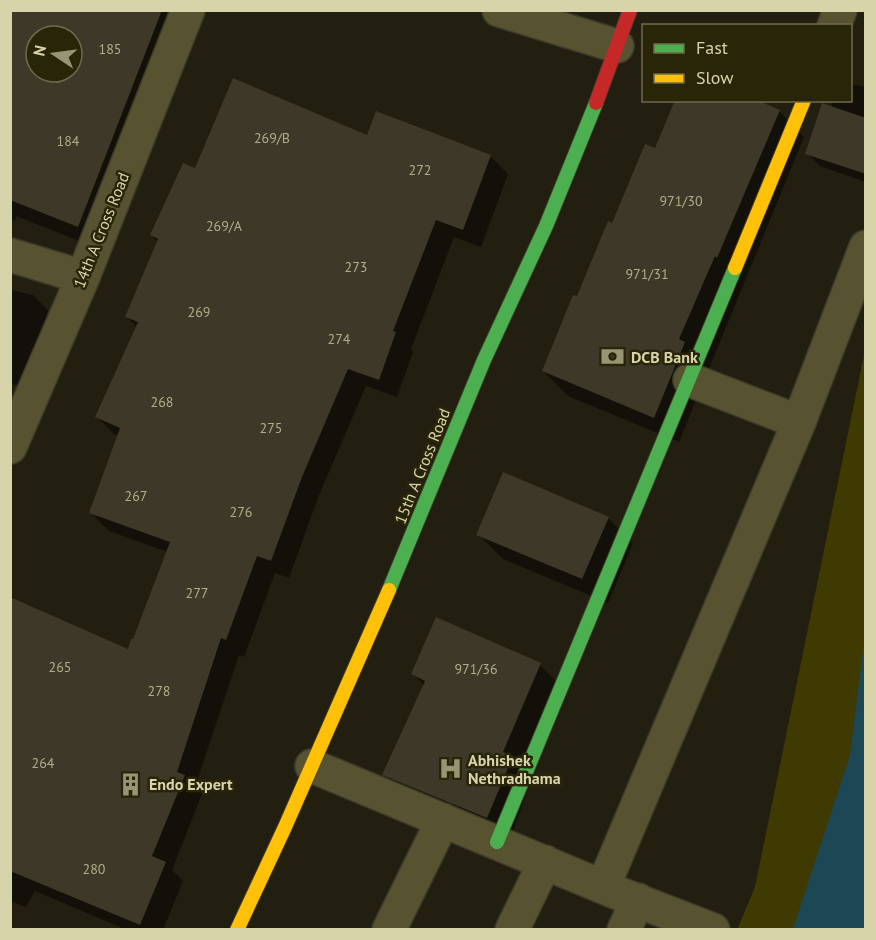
<svg xmlns="http://www.w3.org/2000/svg" width="876" height="940" font-family="'PT Sans',sans-serif">
	<style>
		.green { fill: #3f3902 }
		.water { fill: #1b4854 }
		.shadow { fill: #0007; fill-rule: evenodd }
		.building { fill: #3d3828; fill-rule: evenodd }
		.lines { fill: none; stroke-linecap: round; stroke-linejoin: round }
		.street-casing { stroke: #3d3a2a; stroke-width: 36 }
		.fast-casing { stroke: #3d3a2a; stroke-width: 16 }
		.slow-casing { stroke: #3d3a2a; stroke-width: 16 }
		.jam-casing { stroke: #3d3a2a; stroke-width: 16 }
		.street { stroke: #575331; stroke-width: 33 }
		.fast { stroke: #4caf50; stroke-width: 14 }
		.slow { stroke: #ffc107; stroke-width: 14 }
		.jam { stroke: #c62828; stroke-width: 14 }
		.labels { text-anchor: middle; stroke-width: 5; stroke-linejoin: round; paint-order: stroke }
		.number-label { font-size: 14px; fill: #b1ad8a }
		.street-label { font-size: 16px; fill: #d8d4aa; stroke: #292509 }
		.poi-label { font-size: 16px; font-weight: bold; fill: #d8d4aa; stroke: #292509; text-anchor: start }
	</style>
	<rect width="100%" height="100%" fill="#221f10"/>
	<!-- green -->
	<path class="green" d="M865,350V929L737,930L755,887Z"/>
	<!-- water -->
	<path class="water" d="M865,634V929H793L850,755Z"/>
	<!-- shadow -->
	<path class="shadow" d="M10,10H195L102,250L16,216L15,221L10,219ZM36,36H72V72H36Z
		M850,84L866,87V182L820,166L807,153L831,108L833,100H850Z
		M779,111L804,137L679,442L568,396L543,371L613,225L655,150Z
		M368,137L490,156L508,174L481,247L454,237L411,349L413,352L397,397L366,386L319,495L289,578L275,573L244,657L239,655L195,787L202,794L172,870L183,881L163,930H127L35,891L26,907L10,901V599L128,651L134,641L168,552L109,531L91,513L119,436L115,435L97,417L137,327L127,317L158,242L151,235L195,170Z
		M10,290L33,295L48,310L31,388L10,384Z
		M608,518L633,543L608,603L503,559L478,534Z
		M540,665L563,688L510,840L407,798L384,775L425,686L413,674Z"/>
	<!-- building -->
	<path class="building" d="M10,10H162L78,227L10,200ZM36,36H72V72H36Z
		M233,78L367,135L376,111L491,155L463,230L436,220L393,331L396,332L379,380L348,369L302,477L271,561L257,556L226,640L221,638L177,772L185,775L152,856L166,862L140,925L10,871V597L128,649L131,639H133L170,542L89,513L120,428L95,417L138,322L125,317L158,239L150,235L183,163L195,168Z
		M675,100H757L780,110L717,258L715,256L679,339L685,342L654,418L542,371L573,295L577,296L608,221L612,223L645,144L655,148Z
		M822,103L866,118V174L805,154Z
		M503,472L609,517L582,579L476,535Z
		M436,617L541,663L503,752L513,756L487,818L382,775L425,681L411,674Z"/>
	<g class="lines">
		<defs>
			<path id="street" d="M499,10L617,46
				M834,26L840,10
				M10,255L83,277
				M690,380L799,422
				M10,447L83,277L188,10
				M312,766L620,894L713,930
				M603,887L799,422L866,247
				M389,930L443,820
				M512,930L545,862
				M624,930L638,900"/>
			<path id="fast" d="M389,590L484,360L546,226L596,103
				M497,842L735,268"/>
			<path id="slow" d="M735,268L804,100
				M237,930L285,827L389,590"/>
			<path id="jam" d="M596,103L630,10"/>
		</defs>
		<!-- street casing -->
		<use href="#street" class="street-casing"/>
		<!-- fast casing -->
		<use href="#fast" class="fast-casing"/>
		<!-- slow casing -->
		<use href="#slow" class="slow-casing"/>
		<!-- jam casing -->
		<use href="#jam" class="jam-casing"/>
		<!-- street -->
		<use href="#street" class="street"/>
		<!-- fast -->
		<use href="#fast" class="fast"/>
		<!-- slow -->
		<use href="#slow" class="slow"/>
		<!-- jam -->
		<use href="#jam" class="jam"/>
	</g>
	<!-- icons -->
	<defs>
		<symbol id="bank-bare" viewBox="-9 -9 18 18"><path d="M-6-4H6V4H-6ZM0-2.3a2.3 2.3 0 1 0 0 4.6a2.3 2.3 0 1 0 0-4.6Z" fill="#989574" stroke="#292509" stroke-width="2.5" paint-order="stroke"/></symbol>
		<symbol id="hospital-bare" viewBox="-9 -9 18 18"><path d="M-5-5h3v3.5h4V-5h3V5h-3V1.5h-4V5h-3Z" fill="#989574" stroke="#292509" stroke-width="2.5" paint-order="stroke"/></symbol>
		<symbol id="building-bare" viewBox="-9 -9 18 18"><path d="M-4-6H4V6H1V3H-1V6H-4ZM-2.5-4.3h1.7v1.8h-1.7ZM.8-4.3h1.7v1.8H.8ZM-2.5-1h1.7V.8h-1.7ZM.8-1h1.7V.8H.8Z" fill="#989574" stroke="#292509" stroke-width="2.5" paint-order="stroke"/></symbol>
	</defs>
	<g fill-rule="evenodd">
		<use href="#bank-bare" x="596" y="340" width="33" height="33"/>
		<use href="#hospital-bare" x="434" y="752" width="33" height="33"/>
		<use href="#building-bare" x="114" y="768" width="33" height="33"/>
	</g>
	<g class="labels">
		<!-- number labels -->
		<g class="number-label">
			<text x="110" y="54">185</text>
			<text x="272" y="143">269/B</text>
			<text x="68" y="146">184</text>
			<text x="420" y="175">272</text>
			<text x="681" y="206">971/30</text>
			<text x="224" y="231">269/A</text>
			<text x="356" y="272">273</text>
			<text x="647" y="279">971/31</text>
			<text x="199" y="317">269</text>
			<text x="339" y="344">274</text>
			<text x="162" y="407">268</text>
			<text x="271" y="433">275</text>
			<text x="136" y="501">267</text>
			<text x="241" y="517">276</text>
			<text x="197" y="598">277</text>
			<text x="60" y="672">265</text>
			<text x="476" y="674">971/36</text>
			<text x="159" y="696">278</text>
			<text x="43" y="768">264</text>
			<text x="94" y="874">280</text>
		</g>
		<!-- street labels -->
		<g class="street-label">
			<text transform="translate(101 230) rotate(-68)" y="6">14th A Cross Road</text>
			<text transform="translate(422 466) rotate(-68)" y="6">15th A Cross Road</text>
		</g>
		<!-- poi labels -->
		<g class="poi-label">
			<text x="631" y="363">DCB Bank</text>
			<text x="468" y="766">Abhishek<tspan x="468" dy="18">Nethradhama</tspan></text>
			<text x="149" y="790">Endo Expert</text>
		</g>
	</g>
	<!-- border -->
	<rect width="876" height="940" fill="none" stroke="#d8d4aa" stroke-width="24"/>
	<!-- legend -->
	<rect x="642" y="24" width="210" height="78" fill="#292509" stroke="#6f6b49" stroke-width="1.5"/>
	<rect x="654" y="44" width="30" height="9" fill="#4caf50" stroke="#6f6b49" stroke-width="1.5"/>
	<text x="696" y="54" font-size="18" fill="#d8d4aa">Fast</text>
	<rect x="654" y="74" width="30" height="9" fill="#ffc107" stroke="#6f6b49" stroke-width="1.5"/>
	<text x="696" y="84" font-size="18" fill="#d8d4aa">Slow</text>
	<!-- north arrow -->
	<g transform="translate(54 54) rotate(283)"><circle r="28" fill="#292509" stroke="#6f6b49" stroke-width="1.5"/>
	<path d="M0-4.5L10 22L0 15L-10 22Z" fill="#989574"/>
	<text y="-9" font-size="16" font-weight="bold" text-anchor="middle" fill="#d8d4aa">N</text>
	</g>
</svg>
